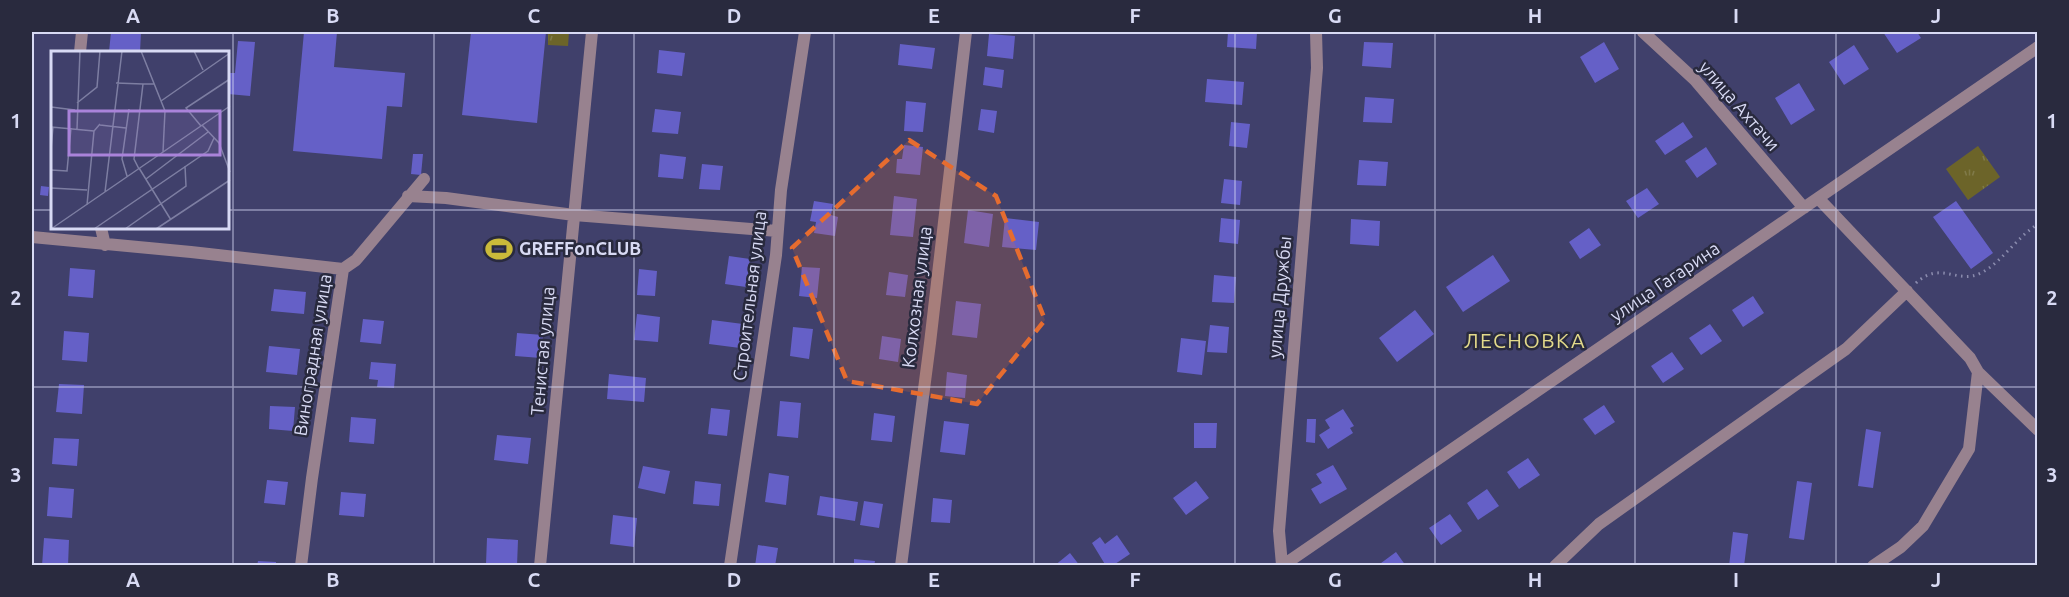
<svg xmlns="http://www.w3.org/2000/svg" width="2069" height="597" font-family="Ubuntu,sans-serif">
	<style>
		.grass { fill: url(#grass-tufts) }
		.building { fill: #6560c7 }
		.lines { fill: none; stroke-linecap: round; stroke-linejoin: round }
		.path { stroke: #8b8cae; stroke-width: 3; stroke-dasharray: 1.5 4.5; stroke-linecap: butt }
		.minor { stroke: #98828f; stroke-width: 12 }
		.marked { fill: #e66c2f; fill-opacity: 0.2; stroke: #e66c2f; stroke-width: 4.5; stroke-dasharray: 12 8; stroke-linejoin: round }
		.grid { fill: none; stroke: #d8daf4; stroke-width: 1.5; stroke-opacity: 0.55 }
		.labels { text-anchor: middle; stroke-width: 5; stroke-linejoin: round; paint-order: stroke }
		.street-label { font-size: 18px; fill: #d8daf4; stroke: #292a3e }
		.poi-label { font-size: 18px; font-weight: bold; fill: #d8daf4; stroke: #292a3e; text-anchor: start }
		.quarter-label { font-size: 21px; letter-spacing: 1.5px; fill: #e3da8b; stroke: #292a3e }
		.inset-road { fill: none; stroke: #7d7ea2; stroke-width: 1.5 }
		.view { fill: #aa83da; fill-opacity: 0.15; stroke: #aa83da; stroke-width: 3 }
		.inset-edge { fill: none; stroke: #d8daf4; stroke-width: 3 }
		.neatline { fill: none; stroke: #d8daf4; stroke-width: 2 }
		.grid-label { font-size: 20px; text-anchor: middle; font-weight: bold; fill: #d8daf4 }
	</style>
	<defs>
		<pattern id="grass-tufts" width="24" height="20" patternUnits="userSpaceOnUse" patternTransform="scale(1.5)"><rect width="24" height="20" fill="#6c6429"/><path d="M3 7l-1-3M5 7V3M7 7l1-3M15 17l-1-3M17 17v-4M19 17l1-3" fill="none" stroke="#807a49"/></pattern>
	</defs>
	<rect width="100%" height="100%" fill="#40406b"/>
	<!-- grass -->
	<path class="grass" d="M548,32H569L568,46L548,45Z
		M1978,146L2000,177L1968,200L1946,169Z"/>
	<!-- building -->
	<path class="building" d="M111,32H141L140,52H109Z
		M304,32H337L334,67L405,73L402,107L387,106L382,159L293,151Z
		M471,32H546L537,123L462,115Z
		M1228,32H1257L1256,49L1227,47Z
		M1883,32H1917L1921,38L1897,53Z
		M989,34L1015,36L1013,59L987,56Z
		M238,41L255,42L250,96L228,94V73H235Z
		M1364,42L1393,43L1391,68L1362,66Z
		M1604,42L1619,69L1595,83L1580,57Z
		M900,44L935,48L932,69L898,65Z
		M1854,45L1869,69L1844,85L1829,62Z
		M659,50L685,53L682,76L657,73Z
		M985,67L1004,70L1002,88L983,85Z
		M1207,79L1244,82L1242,105L1205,102Z
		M1799,83L1815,110L1791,125L1775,98Z
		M1365,97L1394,99L1392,123L1363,122Z
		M906,101L926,103L923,132L904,131Z
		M655,109L681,112L678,134L652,132Z
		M981,109L997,111L994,133L978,130Z
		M1231,122L1250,124L1247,148L1229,146Z
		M1683,122L1693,137L1665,155L1655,141Z
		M904,145L923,147L920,175L896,173L897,159H902Z
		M1706,147L1717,164L1697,178L1685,161Z
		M413,154H423L421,175L411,174Z
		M660,154L686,157L683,179L658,177Z
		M1359,160L1388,162L1386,186L1357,185Z
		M702,164L723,166L720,190L699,189Z
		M1224,179L1242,181L1240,205L1221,203Z
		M41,186L49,187L48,196L40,195Z
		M1647,188L1659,204L1638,218L1626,201Z
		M894,196L917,199L913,237L890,235Z
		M814,201L833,204L831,215L838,217L835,236L814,233L816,222L810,221Z
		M1956,201L1993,253L1971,269L1933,217Z
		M968,210L993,214L989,247L964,243Z
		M1005,218L1039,222L1036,250L1002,247Z
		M1221,218L1240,220L1238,244L1219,242Z
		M1351,219L1380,221L1379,246L1350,244Z
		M1589,228L1601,245L1580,259L1569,242Z
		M1493,255L1510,281L1463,312L1446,287Z
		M729,256L750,259L746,287L725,284Z
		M802,267L820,268L817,298L799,296Z
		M70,268L95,270L93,298L68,296Z
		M639,269L657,271L655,296L637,295Z
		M889,272L908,275L905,297L886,295Z
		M1214,275L1236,277L1234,303L1212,302Z
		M274,289L306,292L304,314L271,311Z
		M1753,296L1764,313L1743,327L1732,310Z
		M956,301L981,304L977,338L952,335Z
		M1415,310L1434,334L1397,362L1379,338Z
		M637,314L660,317L658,342L634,340Z
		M363,319L384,321L381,344L360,342Z
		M712,320L743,324L740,348L709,344Z
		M1710,324L1722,341L1701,355L1689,338Z
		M1210,325L1229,327L1227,353L1207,352Z
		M793,327L813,329L809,359L790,356Z
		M64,331L89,333L87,362L62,360Z
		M517,333L543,335L541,358L515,356Z
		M882,336L901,339L898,362L879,359Z
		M1181,338L1206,341L1202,375L1177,372Z
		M269,346L300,349L297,375L266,372Z
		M1672,352L1684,369L1663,383L1651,366Z
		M371,362L396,364L394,388L377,387L378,380L369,379Z
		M947,372L967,375L965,398L945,396Z
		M609,374L646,378L644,402L607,399Z
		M59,384L84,385L82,414L56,412Z
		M780,401L801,403L798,438L777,436Z
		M1604,405L1615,422L1595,435L1583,419Z
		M270,406L295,407L293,431L269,429Z
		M711,408L730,410L727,436L708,434Z
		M1343,409L1354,426L1350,428L1353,433L1328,449L1319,435L1330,428L1325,420Z
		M874,413L895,416L892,442L871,440Z
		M351,417L376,419L374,444L349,442Z
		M1307,419H1316L1315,443L1306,442Z
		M944,421L969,424L965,455L940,452Z
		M1194,423H1217L1216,448H1194Z
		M1866,429L1881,432L1873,488L1858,486Z
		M497,435L531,438L528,464L494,460Z
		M54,438L79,439L77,466L52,464Z
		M1528,458L1540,475L1519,489L1507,472Z
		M1333,465L1347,489L1320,504L1311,489L1322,483L1316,474Z
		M643,466L670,471L665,494L638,488Z
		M769,473L789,476L786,505L765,502Z
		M267,480L288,482L285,505L264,503Z
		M695,481L721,484L719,506L693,504Z
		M1196,481L1209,498L1186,515L1173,498Z
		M1797,481L1812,483L1804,540L1789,538Z
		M49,487L74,489L72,518L47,516Z
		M1487,489L1499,506L1478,520L1467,503Z
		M341,492L366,494L364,517L339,515Z
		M820,496L858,502L855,521L817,515Z
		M933,498L952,500L950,523L931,522Z
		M864,501L883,504L879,528L860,525Z
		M1450,514L1462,531L1441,545L1429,528Z
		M613,515L637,518L634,547L610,544Z
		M1733,532L1748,534L1744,566H1729Z
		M1117,535L1130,554L1112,566H1106L1092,543L1100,537L1105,544Z
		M44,538L69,540L68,566H42Z
		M487,538L518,540L517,566L486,564Z
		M758,545L778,548L775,566H755Z
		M1396,552L1406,566H1377Z
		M1070,553L1080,566H1054Z
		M854,559L875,561L874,566H854Z
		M258,561L276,562V566H257Z"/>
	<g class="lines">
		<!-- path -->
		<path class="path" d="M1916,283C1941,260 1957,285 1981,273C2002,262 2017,237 2038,224"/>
		<!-- minor -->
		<path class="minor" d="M1643,32L1695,80L1804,208
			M80,52L82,32
			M408,196L446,198L574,215L777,231
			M1818,198L1970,358L1978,372L2038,430
			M101,228L105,245
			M32,237L191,252L343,269
			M1282,565L1279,531L1317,68L1316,32
			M301,566L312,478L343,269L356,260L424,179
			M540,566L592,32
			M730,566L776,255L781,190L805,32
			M901,566L930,343L966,32
			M1282,566L2038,47
			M1555,566L1599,524L1846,349L1907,291
			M1873,566L1901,547L1923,526L1969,449L1978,372"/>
	</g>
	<!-- marked area -->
	<path class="marked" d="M909,140L996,196L1045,320L977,404L847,381L792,248Z"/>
	<!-- grid -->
	<path class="grid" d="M233,32V566M434,32V566M634,32V566M834,32V566M1034,32V566M1235,32V566M1435,32V566M1635,32V566M1836,32V566M32,210H52M228,210H2038M32,387H2038"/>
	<!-- icons -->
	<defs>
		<symbol id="stadium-bare" viewBox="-9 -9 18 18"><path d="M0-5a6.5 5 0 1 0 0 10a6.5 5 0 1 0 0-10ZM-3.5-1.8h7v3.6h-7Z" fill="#caba3a" stroke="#292a3e" stroke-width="2.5" paint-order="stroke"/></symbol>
	</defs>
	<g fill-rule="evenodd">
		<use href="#stadium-bare" x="480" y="230" width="38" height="38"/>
	</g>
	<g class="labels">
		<!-- street labels -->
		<g class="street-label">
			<text transform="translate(1739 106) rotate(49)" y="6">улица Ахтачи</text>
			<text transform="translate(1665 282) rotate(-34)" y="6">улица Гагарина</text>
			<text transform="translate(750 296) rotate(-83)" y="6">Строительная улица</text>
			<text transform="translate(917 297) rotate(-83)" y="6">Колхозная улица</text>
			<text transform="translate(1280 297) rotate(-85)" y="6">улица Дружбы</text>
			<text transform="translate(543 351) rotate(-85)" y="6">Тенистая улица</text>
			<text transform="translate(313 355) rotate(-81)" y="6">Виноградная улица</text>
		</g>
		<!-- poi labels -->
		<g class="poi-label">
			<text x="519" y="255">GREFFonCLUB</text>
		</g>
		<!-- quarter labels -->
		<g class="quarter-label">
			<text x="1525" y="348">ЛЕСНОВКА</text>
		</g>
	</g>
	<!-- overview -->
	<g transform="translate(51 51)">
		<rect width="178" height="178" fill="#40406b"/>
		<path class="inset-road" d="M90,0L114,60L112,101M143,0L152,19M65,32L92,33M110,50L179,2M26,52L46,36L49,0M0,56L24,59M49,74L75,77M151,74L168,92L179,121M150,75L135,57L179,28M0,76L43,80M26,78L29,0M0,98L2,76M88,117L120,169M88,118L83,108L92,33H103M0,119L16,120L20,77M76,125L71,108L78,58M95,128L157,81M0,137L36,139M54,141L71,0M36,154L43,80L49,73M0,178L179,55M43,178L157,100L163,87M74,178L135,135L134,115M105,178L179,129"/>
		<path class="view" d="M18,60H169V104H18Z"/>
		<rect width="178" height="178" class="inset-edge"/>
	</g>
	<!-- border -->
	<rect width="2069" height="597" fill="none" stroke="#292a3e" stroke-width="66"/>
	<rect x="33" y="33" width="2003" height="531" class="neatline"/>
	<g class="grid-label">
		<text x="133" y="23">A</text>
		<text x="333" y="23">B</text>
		<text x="534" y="23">C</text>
		<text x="734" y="23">D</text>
		<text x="934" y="23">E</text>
		<text x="1135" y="23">F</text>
		<text x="1335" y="23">G</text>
		<text x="1535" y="23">H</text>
		<text x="1736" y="23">I</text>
		<text x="1936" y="23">J</text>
		<text x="16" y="128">1</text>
		<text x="2052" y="128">1</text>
		<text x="16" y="305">2</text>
		<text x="2052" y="305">2</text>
		<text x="16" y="482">3</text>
		<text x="2052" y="482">3</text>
		<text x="133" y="587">A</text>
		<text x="333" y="587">B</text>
		<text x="534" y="587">C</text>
		<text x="734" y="587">D</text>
		<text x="934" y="587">E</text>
		<text x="1135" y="587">F</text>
		<text x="1335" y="587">G</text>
		<text x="1535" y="587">H</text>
		<text x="1736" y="587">I</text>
		<text x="1936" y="587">J</text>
	</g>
</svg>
